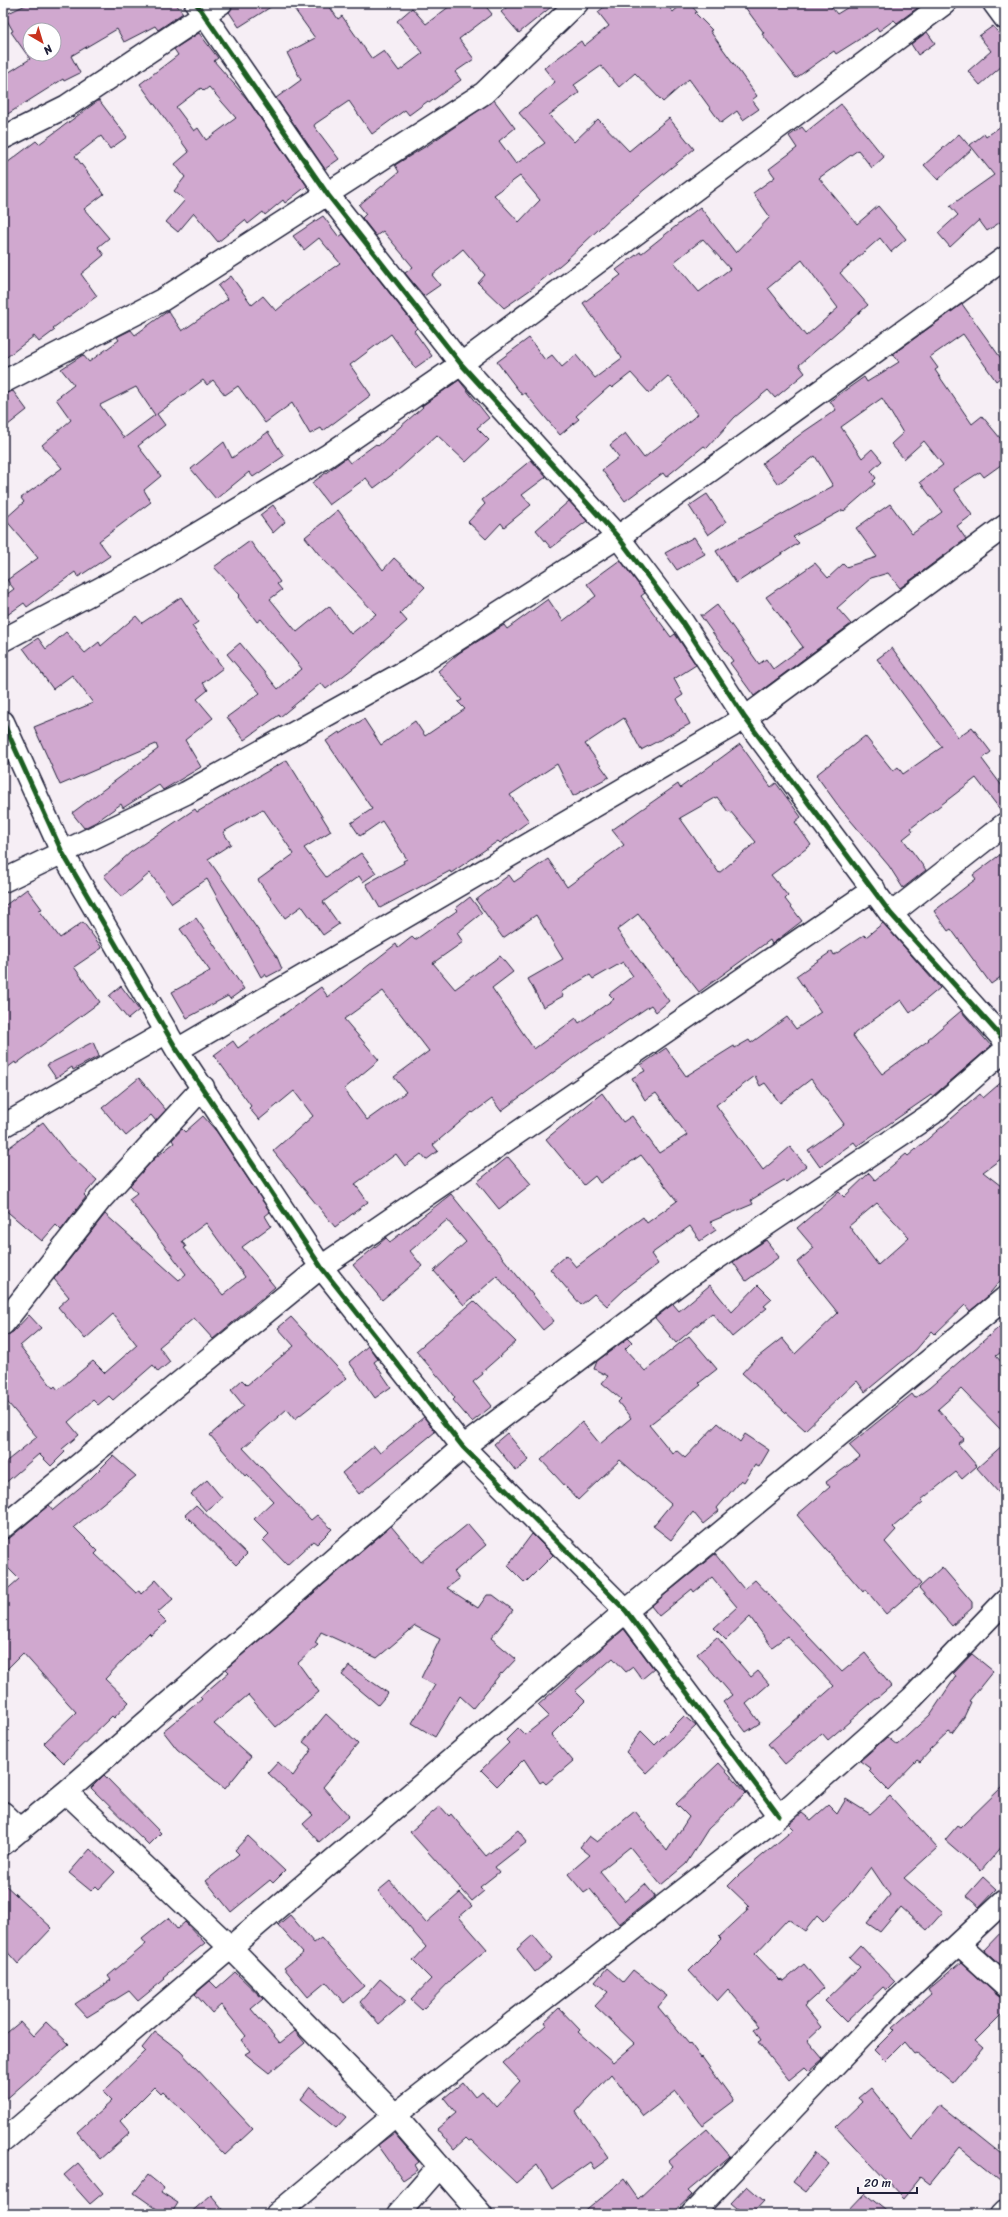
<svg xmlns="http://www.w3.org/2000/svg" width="1008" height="2217" font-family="Sriracha,sans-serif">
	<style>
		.building { fill: #d0a8cf; stroke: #22223b; fill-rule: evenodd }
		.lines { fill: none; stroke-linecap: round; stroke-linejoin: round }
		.street-casing { stroke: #22223b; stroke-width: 25 }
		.secondary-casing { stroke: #22223b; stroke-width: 25 }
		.street { stroke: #fff; stroke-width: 22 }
		.secondary { stroke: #fff; stroke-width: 22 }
		.cycleway-casing { stroke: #fff; stroke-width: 8 }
		.cycleway { stroke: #1b5e20; stroke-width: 5 }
	</style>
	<rect width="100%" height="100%" fill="#f6eef5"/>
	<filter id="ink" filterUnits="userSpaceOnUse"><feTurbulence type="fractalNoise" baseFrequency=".025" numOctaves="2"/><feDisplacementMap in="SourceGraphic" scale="8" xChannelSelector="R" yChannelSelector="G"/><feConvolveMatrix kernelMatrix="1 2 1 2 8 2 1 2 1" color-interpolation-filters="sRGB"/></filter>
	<g filter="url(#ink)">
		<!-- building -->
		<path class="building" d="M30,3H175L183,13L158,30L155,26L124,42L117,29L71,56L80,73L64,81L63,79L3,117V76L30,59L11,32L13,31L4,15ZM30,30H54V54H30Z
			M233,3H277L239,27L229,12Z
			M290,3H327L338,19L342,16L372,59L384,51L399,71L423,53L397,21L412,8L426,24L454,3H483L492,14L459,39L474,59L455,72L461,80L429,103L428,101L409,115L405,110L372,134L349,101L315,124L314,126L339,159L325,169L276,98L301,80L287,53L315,38Z
			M512,3H556L519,33L501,12Z
			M609,3H665L673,12L683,3H689L697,12L695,13L712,30L710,31L757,96L752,100L759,109L743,120L737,111L721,123L689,79L663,102L635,73L619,87L601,66L574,85L579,93L549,115L574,142L598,119L629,151L669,118L694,149L617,212L565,261L530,290L504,308L478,283L485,275L463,249L432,275L440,285L424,296L405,273L413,267L383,231L376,236L362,218L366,214L359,205L399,172L395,165L428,145L494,100L515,128L499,141L516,164L545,143L519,113L555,82L544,68L581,41L584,46L609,26L598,12ZM520,176L540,200L519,222L494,195Z
			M742,3H828L837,14L855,3H924L897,23L894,20L879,31L877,28L836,54L834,51L796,78L762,34L764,33Z
			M993,26L1004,40L1005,39V71L1002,66L980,85L968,71L991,51L979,36Z
			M927,32L935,43L918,55L911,44Z
			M199,33L218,58L214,61L247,99L307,186L285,203L283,200L265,215L263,212L248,224L245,220L218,242L194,213L178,232L166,222L185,200L174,191L185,177L175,164L189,152L140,84L178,55L174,49ZM209,87L236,118L206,140L198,128L194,131L176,107L201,88L204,91Z
			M99,100L127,137L110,149L101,136L75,156L104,194L84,209L109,238L98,247L104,255L81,274L97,296L53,328L55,330L39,342L34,336L3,360V166L36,141L39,144Z
			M841,104L884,157L872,168L858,150L819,178L857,224L878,206L906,239L891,252L880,238L840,273L868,305L799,365L805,373L775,398L768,390L735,417L707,448L704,446L666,477L663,473L625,501L602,470L619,457L610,445L625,433L644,458L698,414L668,376L649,393L631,373L612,388L610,386L576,416L579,419L560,435L525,393L522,395L497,362L529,338L545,360L552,355L562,367L576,355L595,378L622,358L583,303L621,275L616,270L640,252L642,253L700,207L736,253L770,217L753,193L775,177L769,169L797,148L789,136L802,127L806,132ZM703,239L730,269L699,292L674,262ZM802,260L838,308L806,336L768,288Z
			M1005,123V219L987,231L979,220L950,247L938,233L958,215L950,206L994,175L970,145L984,134L986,137Z
			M959,134L972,149L938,180L924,165Z
			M323,216L339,237L343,234L417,328L414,331L432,356L415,368L391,334L350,365L371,395L323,431L321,428L310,434L292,403L265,423L238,386L225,395L213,380L207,385L203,380L157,414L165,425L138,446L161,476L144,490L151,502L99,541L110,556L78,577L75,572L27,607L24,603L3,618V597L14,589L7,580L38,558L5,519L24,502L21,498L62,468L42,445L71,420L56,399L74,385L61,369L83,355L89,362L119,340L117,337L131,330L135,335L168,311L182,331L228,299L218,286L231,276L252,305L263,296L276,311L297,293L340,263L319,238L304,250L293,236ZM136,387L155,415L124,438L100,405Z
			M962,304L1005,364V374L996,381L963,334L930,357L938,368L935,370L972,424L982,416L1005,444V462L984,477L980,472L954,489L972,515L957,526L966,539L900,588L888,573L871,578L837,608L851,624L754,696L730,663L733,661L700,615H704L717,605L759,664L766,659L773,669L803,647L766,597L815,563L828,578L843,564L846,567L877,557L856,528L890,504L912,534L942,512L920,482L943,465L924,441L904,459L891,444L903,433L882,398L841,427L862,458L872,449L882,461L871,471L876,478L873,481L875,484L844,511L843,510L793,537L799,543L736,583L716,551L833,486L815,456L778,484L762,463L805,431L836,410L830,401L864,377L867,382L899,362L893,354Z
			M459,380L489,418L477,428L489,440L466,462L437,435L397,471L374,488L366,478L329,505L312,483L346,458L350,463L376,444L378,446L423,407L422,406Z
			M13,391L27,410L3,429V394Z
			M268,432L284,456L253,477L249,472L216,499L191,469L224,442L232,458Z
			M531,460L546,477L522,495L531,505L504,527L501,523L486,539L468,522L485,504L482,500Z
			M707,494L726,522L708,535L689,506Z
			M569,501L587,521L551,548L536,530Z
			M273,505L285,522L273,533L260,515Z
			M338,510L383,570L394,558L425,587L400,613L407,621L356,666L326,689L321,683L280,717L279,715L244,740L227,717L260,693L227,654L240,643L278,689L302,669L261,619L257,622L238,597L240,595L214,567L250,541L280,582L277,584L282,590L270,599L297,632L329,606L351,634L376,614L322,558L305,537Z
			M694,537L705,554L677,570L665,553Z
			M620,560L645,593L641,596L671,637L675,634L696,665L674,679L683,695L677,699L690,724L641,750L624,718L585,744L609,777L573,796L557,764L510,795L529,821L500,843L498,841L451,873L450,871L380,908L366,884L404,863L403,861L407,859L382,821L360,836L351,823L372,809L326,741L339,732L340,734L364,719L381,745L415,721L425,736L465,709L458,702L462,700L438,671L459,653L504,625L507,629L548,599L563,621L596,596L587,584Z
			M181,597L198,622L192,626L223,668L203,683L208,690L197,699L213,718L185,740L201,767L163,790L159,785L123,808L121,804L96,822L84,828L72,813L158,749L156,744L60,785L34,727L93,703L72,675L53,689L23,648L38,638L46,649L66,632L85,653L99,642L101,646L136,616L142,623Z
			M892,648L958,737L972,727L991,752L982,759L1005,790V812H1002L976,778L911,828L913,831L903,839L926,870L903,888L889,866L840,808L816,775L865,736L893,771L898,767L903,774L942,747L877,659Z
			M740,744L771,787L776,783L801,817L795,822L811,845L771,875L788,896L785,899L802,921L772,944L770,940L699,992L638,914L617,930L669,1001L656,1012L651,1005L581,1052L501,1111L492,1099L473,1113L472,1112L433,1145L438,1151L426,1160L421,1154L405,1166L396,1154L355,1184L368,1202L335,1227L273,1151L313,1116L294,1091L259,1120L249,1108L251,1106L214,1055L233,1041L238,1048L321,987L328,997L396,944L398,948L412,937L415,940L458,910L456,908L470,897L482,913L457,933L463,942L433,963L455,989L500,956L513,972L492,988L534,1049L576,1018L579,1023L614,999L609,994L633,976L623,962L593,979L590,975L561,992L563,996L543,1007L528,979L563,959L536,915L503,938L476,900L509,875L514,882L548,859L567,887L624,845L612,830L678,784L680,788ZM717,797L728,812L730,811L756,842L719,873L680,818ZM383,991L429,1051L394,1077L406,1092L367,1120L344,1089L379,1060L344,1019Z
			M287,760L331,831L304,848L326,877L361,853L376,873L363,882L359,876L323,902L339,924L323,935L302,906L285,918L258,880L294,854L263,809L223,832L231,844L208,859L277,957L282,969L267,977L265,974L261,977L207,879L172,903L150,873L122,897L104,876L131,852L195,809L197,812Z
			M1005,851V974L991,984L951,929L948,931L934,911L976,879L973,875Z
			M27,889L42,909L39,910L60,938L83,922L102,948L74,967L100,1002L16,1064L15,1062L3,1071V907Z
			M196,918L244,989L230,999L228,996L187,1018L172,992L210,971L180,929Z
			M883,923L940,988L910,1013L901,1000L855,1033L853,1036L882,1074L929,1040L928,1039L961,1011L991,1046L933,1096L931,1095L857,1146L854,1142L820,1167L808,1150L844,1124L811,1079L780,1103L765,1083L760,1086L755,1076L716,1105L763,1170L790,1147L806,1166L786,1182L784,1180L751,1200L753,1204L710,1222L716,1230L700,1241L690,1226L651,1254L658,1264L626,1288L607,1306L594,1294L581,1305L550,1269L566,1255L576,1267L643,1217L647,1223L677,1201L641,1155L600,1183L595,1176L584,1185L546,1139L602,1093L623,1122L632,1116L659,1153L687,1135L656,1093L645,1100L632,1078L645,1071L641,1065L666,1048L686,1076L734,1046L735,1048L749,1040L751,1043L787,1017L796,1029L821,1012L796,976L832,951L834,955L864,935L866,937Z
			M121,986L139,1010L128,1019L109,996Z
			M93,1042L99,1056L73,1070L72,1067L56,1078L47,1065Z
			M139,1078L166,1110L156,1121L151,1115L126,1136L102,1108Z
			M1005,1079V1156L983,1172L1005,1189V1275L986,1298L970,1311L965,1305L935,1334L932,1331L916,1350L865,1392L857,1381L805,1430L742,1373L754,1360L782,1338L795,1354L838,1313L797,1262L814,1248L797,1228L839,1192L844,1197L869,1173L875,1180L906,1154L908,1156L980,1094L983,1098ZM877,1203L909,1237L878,1265L849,1226Z
			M203,1116L217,1132L270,1212L265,1216L271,1226L242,1247L275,1287L213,1339L194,1318L159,1347L170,1362L158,1372L153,1365L113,1400L109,1396L98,1405L93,1400L68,1422L79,1435L62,1449L65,1452L51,1466L39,1454L3,1485V1464L37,1437L3,1397V1336L13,1332L29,1315L41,1328L20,1346L53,1388L55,1386L58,1390L93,1361L105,1373L137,1345L113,1314L85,1339L58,1307L69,1297L54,1279L105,1214L179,1280L186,1274L129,1199L137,1193L130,1185L155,1158L174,1143L172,1140L182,1129L185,1132ZM206,1223L245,1277L223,1295L184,1248L186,1247L182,1241Z
			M43,1122L67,1153L97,1180L84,1195L86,1197L61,1230L56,1225L42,1241L3,1208V1152Z
			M508,1157L531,1184L499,1209L477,1182Z
			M451,1194L554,1321L543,1330L497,1276L464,1305L434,1271L466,1242L447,1220L410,1251L422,1266L382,1300L353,1265L386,1238L390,1242Z
			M766,1240L779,1257L746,1281L733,1262Z
			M710,1285L732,1312L758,1285L772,1299L764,1306L767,1308L732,1337L712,1313L676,1343L655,1318L673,1304L679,1311Z
			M474,1301L516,1342L482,1372L483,1374L473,1382L492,1406L472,1422L453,1400L455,1398L443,1382L416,1351Z
			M291,1317L347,1378L295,1419L287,1409L243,1448L311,1520L317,1515L332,1529L317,1544L313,1541L287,1565L263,1540L269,1534L254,1519L273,1501L247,1474L245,1476L210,1435L244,1406L231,1390L242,1380L247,1385L294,1346L278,1328Z
			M1005,1322V1349L996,1356L1005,1366V1434L961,1389L938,1409L964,1439L958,1444L977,1466L962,1479L956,1472L921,1500L923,1502L893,1527L896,1530L885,1542L921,1584L886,1614L865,1589L863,1592L797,1515L830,1487L826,1482L860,1457L849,1445L912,1394L915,1398L929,1388Z
			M689,1336L717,1369L699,1383L701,1385L649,1425L673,1454L676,1450L685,1458L718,1423L740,1442L745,1434L769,1450L759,1467L755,1465L744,1482L741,1480L717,1508L719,1511L703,1524L693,1512L671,1540L653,1526L671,1504L620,1460L578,1500L541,1460L582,1422L600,1444L631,1418L618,1402L621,1399L602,1383L608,1376L594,1369L597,1361L628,1338L632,1342L625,1349L645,1371Z
			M368,1346L378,1359L374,1362L391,1387L375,1398L349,1362Z
			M424,1417L435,1432L359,1494L342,1473L374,1446L380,1453Z
			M507,1433L529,1460L516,1471L494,1444Z
			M1005,1443V1500L977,1468Z
			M113,1456L136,1476L74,1527L98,1551L95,1554L136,1593L139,1591L141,1594L156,1580L173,1599L157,1613L166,1622L151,1635L149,1633L105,1679L129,1702L114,1718L112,1716L64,1763L44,1743L76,1712L23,1653L3,1673V1593L19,1579L3,1563V1541L11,1537L49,1505L53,1510L90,1479Z
			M207,1480L222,1498L206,1511L191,1494Z
			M196,1505L247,1554L236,1565L185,1515Z
			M468,1524L486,1545L454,1572L459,1579L447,1588L478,1608L487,1595H493L513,1610L491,1638L516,1659L502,1674L501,1673L473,1708L460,1696L435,1737L412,1723L435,1685L421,1678L440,1639L415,1626L377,1658L321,1632L315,1643L318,1645L298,1663L319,1692L276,1727L248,1695L214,1724L251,1757L225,1789L177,1749L163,1731L202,1699L200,1697L229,1672L226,1669L391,1526L421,1562Z
			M532,1534L553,1555L525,1583L508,1566Z
			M715,1554L744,1589L755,1580L842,1672L865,1653L891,1686L828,1740L822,1733L785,1764L768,1744L834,1686L787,1636L772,1647L750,1617L726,1640L714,1628L737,1607L712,1577L694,1592L692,1589L659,1616L651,1606Z
			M942,1567L972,1602V1608L952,1626L919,1588Z
			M624,1629L654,1669L642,1679L633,1667L626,1672L613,1658L575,1691L585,1701L551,1735L573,1761L546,1784L543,1781L540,1783L524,1759L497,1786L481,1770L509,1743L506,1740L518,1728L525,1735L549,1716L538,1705Z
			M717,1637L751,1677L758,1671L769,1684L746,1704L760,1723L746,1732L723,1702L732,1695L697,1654Z
			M972,1654L993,1671L969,1701L971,1702L964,1717L952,1733L949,1731L929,1750L930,1751L920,1762L917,1760L888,1790L869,1771L871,1769L860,1761L887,1737L897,1745L930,1715L956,1676L953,1674Z
			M349,1666L388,1693L378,1705L342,1675Z
			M326,1714L358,1744L323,1787L349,1816L319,1842L303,1824L313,1815L268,1773L278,1762L293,1776L312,1749L303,1742Z
			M684,1716L696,1726L646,1773L626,1752L641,1731L655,1745Z
			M719,1763L746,1793L708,1829L686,1864L661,1885L630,1847L600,1871L625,1901L645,1884L655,1896L619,1924L590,1889L584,1893L568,1874L590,1855L580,1847L589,1836L597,1842L635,1811L667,1851L689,1817L676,1804Z
			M104,1775L161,1833L149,1845L91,1788Z
			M1005,1784V1843L981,1871L945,1840L957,1826L960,1828Z
			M890,1796L937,1848L904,1878L943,1912L927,1930L901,1907L880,1932L867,1923L890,1895L871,1867L849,1895L823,1922L817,1916L805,1931L788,1919L755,1954L780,1980L781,1979L784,1981L804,1964L824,1988L804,2006L821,2027L807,2040L823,2059L809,2071L805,2067L789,2080L758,2042L761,2040L754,2029L759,2026L728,1989L717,2001L689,1971L721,1939L719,1937L748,1910L747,1908L749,1906L728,1886L739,1875L794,1829L789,1824L802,1813L811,1820L828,1805L837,1814L846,1799L870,1814Z
			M440,1806L449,1816L451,1814L486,1856L518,1830L527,1842L495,1867L499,1872L480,1887L484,1891L472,1901L410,1832Z
			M248,1836L285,1871L273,1883L270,1880L231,1912L206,1881L239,1854L235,1850Z
			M90,1849L115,1872L99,1889L96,1886L91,1891L69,1873Z
			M983,1877L996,1889L979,1907L966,1896Z
			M390,1881L426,1923L460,1893L472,1906L459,1917L487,1949L456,1975L422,2010L411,2000L431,1979L413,1961L426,1947L378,1891Z
			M3,1883L52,1928L18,1964L3,1947Z
			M290,1915L314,1943L321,1938L364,1986L344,2003L326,1982L308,1997L284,1968L303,1953L278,1925Z
			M168,1918L177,1929L185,1922L205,1943L163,1977L165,1979L138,2001L129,1991L87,2017L75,2004L111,1980L108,1976L146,1944L142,1939Z
			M1005,1928V1969L984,1950Z
			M533,1935L552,1958L535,1972L517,1949Z
			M860,1945L895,1982L887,1990L883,1987L846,2022L825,2001L860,1967L849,1957Z
			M961,1962L997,1995L1005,1998V2011L975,2041L983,2048L953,2084L916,2053L914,2054L904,2042L885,2061L874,2050L894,2030L892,2028L931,1994L928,1990Z
			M607,1968L623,1982L633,1970L667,1996L658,2007L689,2044L690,2043L701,2058L702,2057L734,2101L702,2125L676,2091L643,2116L611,2074L576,2112L609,2158L594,2169L590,2162L552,2189L537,2165L516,2183L471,2140L469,2141L466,2138L454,2149L437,2129L456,2113L444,2098L463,2082L475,2097L482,2091L496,2107L520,2081L503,2063L546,2025L544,2022L559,2008L580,2030L578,2032L613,2063L635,2044L595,2006L608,1992L595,1982Z
			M235,1972L263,1999L251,2009L280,2043L295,2031L305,2043L269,2073L245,2054L250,2051L241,2040L246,2036L221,2005L212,2013L195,1994L210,1981L217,1988Z
			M380,1979L406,2001L379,2024L360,2002Z
			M20,2022L33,2036L46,2022L69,2044L3,2102V2036Z
			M155,2032L180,2051L253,2129L225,2155L199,2128L200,2127L163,2092L161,2094L154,2087L120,2121L130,2133L100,2159L77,2132L112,2101L103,2092L145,2051L142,2048Z
			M310,2087L346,2117L336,2128L301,2099Z
			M871,2088L912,2139L940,2105L1005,2157V2184L959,2147L929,2184L920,2177L903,2198L836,2127L862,2102L859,2098Z
			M707,2129L730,2156L688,2191L692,2195L672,2214H582L624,2179L638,2199L673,2166L669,2161Z
			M394,2133L419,2162L415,2165L418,2170L403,2180L378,2145Z
			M815,2153L829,2164L806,2192L793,2182Z
			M78,2163L103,2193L90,2204L64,2175Z
			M148,2175L164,2188L161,2192L178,2203L171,2214H164L134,2193Z
			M747,2186L764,2201L752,2214H744L731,2203Z
			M865,2193L891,2214H845Z
			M211,2195L227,2214H189Z"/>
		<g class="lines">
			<defs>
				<path id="street" d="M994,3L1005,18
					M3,138L67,106L221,3
					M3,382L162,300L484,93L577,3
					M3,640L147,564L327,456L461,364L945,3
					M3,722L62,852L177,1050L321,1267L463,1447L626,1611L779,1816
					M3,881L186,793L417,665L618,537L1005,258
					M891,914L1005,824
					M177,1050L745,718L1005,526
					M3,1126L167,1032
					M3,1324L101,1199L203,1087
					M3,1527L321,1267L874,889
					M66,1792L230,1947L395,2115L481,2214
					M3,1813L21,1830
					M3,1844L66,1792L463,1447L687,1278L933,1113L1005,1050
					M959,1944L1005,1986
					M3,2141L626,1611L1005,1298
					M277,2214L395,2115L779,1816L912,1698L1005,1601
					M398,2214L439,2167
					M692,2214L889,2008L1005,1900
					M1002,2214L1005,2211"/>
				<path id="secondary" d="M196,3L328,195L461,364L618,537L683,623L745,718L891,914L1005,1041"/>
			</defs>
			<!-- street casing -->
			<use href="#street" class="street-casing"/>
			<!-- secondary casing -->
			<use href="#secondary" class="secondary-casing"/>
			<!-- street -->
			<use href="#street" class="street"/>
			<!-- secondary -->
			<use href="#secondary" class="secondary"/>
			<defs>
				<path id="cycleway" d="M196,3L328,195L461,364L618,537L683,623L745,718L891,914L1005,1041
					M3,722L62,852L177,1050L321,1267L463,1447L626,1611L779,1816"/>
			</defs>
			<!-- cycleway casing -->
			<use href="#cycleway" class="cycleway-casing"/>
			<!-- cycleway -->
			<use href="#cycleway" class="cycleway"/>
		</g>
	</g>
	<!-- margin -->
	<rect width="1008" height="2217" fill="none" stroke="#fff" stroke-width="16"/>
	<rect x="8" y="8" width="992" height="2201" fill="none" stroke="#22223b" stroke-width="1.5" filter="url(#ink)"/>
	<!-- north arrow -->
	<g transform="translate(42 42) rotate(142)"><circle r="19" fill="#ffffff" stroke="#a7a7b1"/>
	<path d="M0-3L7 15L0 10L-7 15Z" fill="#c8321e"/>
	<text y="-6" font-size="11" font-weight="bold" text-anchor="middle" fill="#22223b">N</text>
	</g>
	<!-- scale -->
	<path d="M858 2187v6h59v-6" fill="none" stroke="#22223b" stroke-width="2"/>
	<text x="864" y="2187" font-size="12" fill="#22223b" stroke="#ffffff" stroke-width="3" paint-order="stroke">20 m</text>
</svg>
